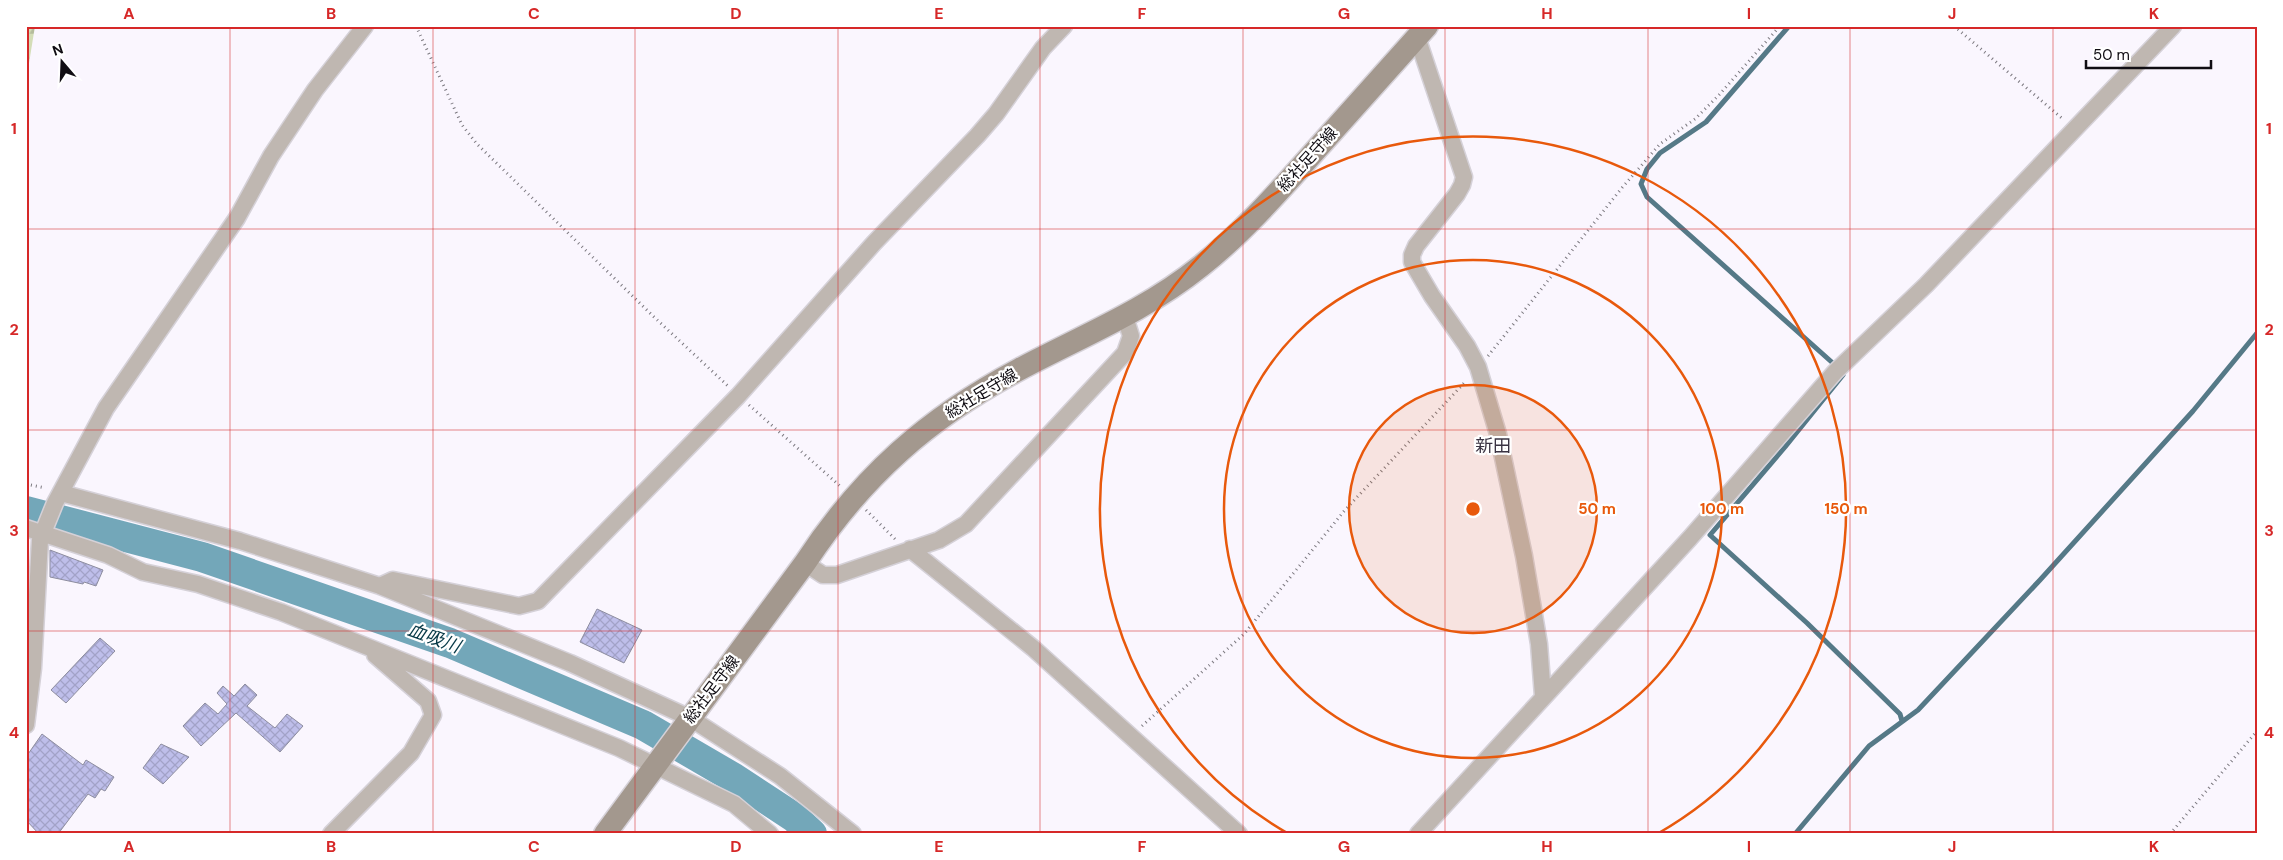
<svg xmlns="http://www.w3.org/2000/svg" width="2283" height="860" font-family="'DM Sans','Noto Sans JP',sans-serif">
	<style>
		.forest { fill: url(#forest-firs) }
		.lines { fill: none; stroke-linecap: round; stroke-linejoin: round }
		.stream { stroke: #557987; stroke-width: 5 }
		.river { stroke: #73a7b9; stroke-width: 30 }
		.building { fill: url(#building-cross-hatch); stroke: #8d8d9f }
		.street-casing { stroke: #d5d1d8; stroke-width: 19 }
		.secondary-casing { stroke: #d5d1d8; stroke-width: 25 }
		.path { stroke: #7d7a81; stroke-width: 3; stroke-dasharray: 1 4; stroke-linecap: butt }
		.street { stroke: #bfb7b1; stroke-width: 16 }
		.secondary { stroke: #a3988e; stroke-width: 22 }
		.grid { fill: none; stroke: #d62828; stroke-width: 1; stroke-opacity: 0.55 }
		.ring { fill: none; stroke: #e8590c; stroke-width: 2.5 }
		.labels { text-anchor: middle; stroke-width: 4.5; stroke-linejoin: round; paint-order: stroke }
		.street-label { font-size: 16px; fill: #100d13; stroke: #fff }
		.neighbourhood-label { font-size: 18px; fill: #3a3342; stroke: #fff }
		.water-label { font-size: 18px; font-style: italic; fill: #073947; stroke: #fff }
		.centre { fill: #e8590c; stroke: #fff; stroke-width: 2.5 }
		.ring-label { font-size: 15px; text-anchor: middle; font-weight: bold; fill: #e8590c; stroke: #fff; stroke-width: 4.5; stroke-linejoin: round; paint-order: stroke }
		.neatline { fill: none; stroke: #d62828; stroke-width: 2 }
		.grid-label { font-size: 16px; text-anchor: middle; font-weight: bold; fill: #d62828 }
	</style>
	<defs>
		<pattern id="forest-firs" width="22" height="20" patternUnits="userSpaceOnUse" patternTransform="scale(1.25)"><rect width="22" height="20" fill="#d4ddb7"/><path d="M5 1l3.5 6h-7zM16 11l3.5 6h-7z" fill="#b5bc9c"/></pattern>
		<pattern id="building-cross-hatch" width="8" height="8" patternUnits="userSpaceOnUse" patternTransform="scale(1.25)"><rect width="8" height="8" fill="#bebeea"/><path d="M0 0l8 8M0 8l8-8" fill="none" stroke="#a2a2c8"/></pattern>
	</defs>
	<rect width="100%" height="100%" fill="#faf6fe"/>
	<!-- forest -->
	<path class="forest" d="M26,26H35L26,82Z"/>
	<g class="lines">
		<!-- stream -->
		<path class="stream" d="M1789,26L1706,122L1660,153L1647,169L1641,184L1647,197L1835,365
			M1843,375L1785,447L1710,535L1807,623L1900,714L1902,721
			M1795,834L1869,746L1918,710L2040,580L2193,411L2257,333"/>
		<!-- river -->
		<path class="river" d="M26,511L202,557L450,643L643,725L734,778L795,818L812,834"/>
	</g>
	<!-- building -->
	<path class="building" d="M50,550L103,570L96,586L84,582L83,584L50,577Z
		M597,609L642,630L624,663L580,642Z
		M100,638L115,651L66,703L51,690Z
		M245,684L257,695L247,706L275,728L287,714L303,726L280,752L236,713L201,746L183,726L205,703L218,714L227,704L217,693L223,686L234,696Z
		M42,734L83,765L86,760L114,777L105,791L101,789L95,798L88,794L58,834H39L26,820V757Z
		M161,744L189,757L163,784L143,768Z"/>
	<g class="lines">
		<defs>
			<path id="street" d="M1417,37L1464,177L1462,185L1457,194L1416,246L1412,255V262L1432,296L1467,346L1478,367L1498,434L1524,556L1539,644L1543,696
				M61,493L240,541L380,586L570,663L690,718L780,776L853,834
				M26,528L108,555L143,572L198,584L281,612L619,748L734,804L770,834
				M910,549L1033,648L1239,834
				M805,563L823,575H837L939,540L966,524L1125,353L1131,336L1125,317
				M380,586L393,580L519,606L538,601L738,396L874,243L977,136L996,114L1043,48L1064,26
				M26,725L33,668L40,540L55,503L106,408L237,218L271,156L315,90L365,26
				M331,834L411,753L433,715L428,701L375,655
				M1418,834L1690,538L1835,372L1926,285L2173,26"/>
			<path id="secondary" d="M605,834L805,563C862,476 928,418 1020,369C1082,336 1145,311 1201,266C1240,235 1274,197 1307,160C1347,115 1387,71 1427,26"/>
		</defs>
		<!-- street casing -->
		<use href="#street" class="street-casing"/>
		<!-- secondary casing -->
		<use href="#secondary" class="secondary-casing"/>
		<!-- path -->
		<path class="path" d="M416,26L462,125L477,144L653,316L728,386
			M1954,26L2064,120
			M1488,356L1621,189L1660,144L1695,119L1718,96L1780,26
			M749,405L840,486
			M26,484L45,488
			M866,510L896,540
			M1142,726L1244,634L1345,510L1466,381
			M2170,834L2257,731"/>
		<!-- street -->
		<use href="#street" class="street"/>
		<!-- secondary -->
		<use href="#secondary" class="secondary"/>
	</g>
	<!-- grid -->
	<path class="grid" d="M230,26V834M433,26V834M635,26V834M838,26V834M1040,26V834M1243,26V834M1445,26V834M1648,26V834M1850,26V834M2053,26V834M26,229H2257M26,430H2257M26,631H2257"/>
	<!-- distance rings -->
	<circle cx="1473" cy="509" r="124" fill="#e8590c" fill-opacity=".12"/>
	<g class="ring">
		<circle cx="1473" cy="509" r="124"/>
		<circle cx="1473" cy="509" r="249"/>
		<path d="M1289 834A373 373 0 1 1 1657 834"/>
	</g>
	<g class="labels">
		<!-- street labels -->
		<g class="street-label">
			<text transform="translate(1307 159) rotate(-48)" y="6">総社足守線</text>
			<text transform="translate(981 393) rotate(-31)" y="6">総社足守線</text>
			<text transform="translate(711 689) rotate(-53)" y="6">総社足守線</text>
		</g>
		<!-- neighbourhood labels -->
		<g class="neighbourhood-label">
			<text x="1493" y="452">新田</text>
		</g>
		<!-- water labels -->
		<g class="water-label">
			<text transform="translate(434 638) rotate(20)" y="6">血吸川</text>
		</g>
	</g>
	<circle cx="1473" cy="509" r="8" class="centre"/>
	<g class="ring-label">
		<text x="1597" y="514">50 m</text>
		<text x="1722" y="514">100 m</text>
		<text x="1846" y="514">150 m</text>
	</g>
	<!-- border -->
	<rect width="2283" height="860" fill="none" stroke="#ffffff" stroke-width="55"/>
	<!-- north arrow -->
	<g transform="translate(62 62) rotate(341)" stroke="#ffffff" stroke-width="4" paint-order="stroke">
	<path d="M0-4L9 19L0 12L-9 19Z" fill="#100d13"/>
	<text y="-8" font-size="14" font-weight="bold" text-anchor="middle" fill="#100d13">N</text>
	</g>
	<!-- scale -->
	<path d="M2086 60v8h125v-8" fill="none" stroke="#100d13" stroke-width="2.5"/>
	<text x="2093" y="60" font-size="15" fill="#100d13" stroke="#ffffff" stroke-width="4" paint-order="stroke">50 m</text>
	<rect x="28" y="28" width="2228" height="804" class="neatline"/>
	<g class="grid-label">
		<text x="129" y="19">A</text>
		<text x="331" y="19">B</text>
		<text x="534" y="19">C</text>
		<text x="736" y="19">D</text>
		<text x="939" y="19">E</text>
		<text x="1142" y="19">F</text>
		<text x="1344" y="19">G</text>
		<text x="1547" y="19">H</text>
		<text x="1749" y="19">I</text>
		<text x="1952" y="19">J</text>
		<text x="2154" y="19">K</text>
		<text x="14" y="134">1</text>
		<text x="2269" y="134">1</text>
		<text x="14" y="335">2</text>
		<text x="2269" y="335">2</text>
		<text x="14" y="536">3</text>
		<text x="2269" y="536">3</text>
		<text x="14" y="738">4</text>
		<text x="2269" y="738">4</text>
		<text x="129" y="852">A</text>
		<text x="331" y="852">B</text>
		<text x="534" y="852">C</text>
		<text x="736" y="852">D</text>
		<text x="939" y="852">E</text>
		<text x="1142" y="852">F</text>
		<text x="1344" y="852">G</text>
		<text x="1547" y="852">H</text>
		<text x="1749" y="852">I</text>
		<text x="1952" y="852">J</text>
		<text x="2154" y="852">K</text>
	</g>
</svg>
